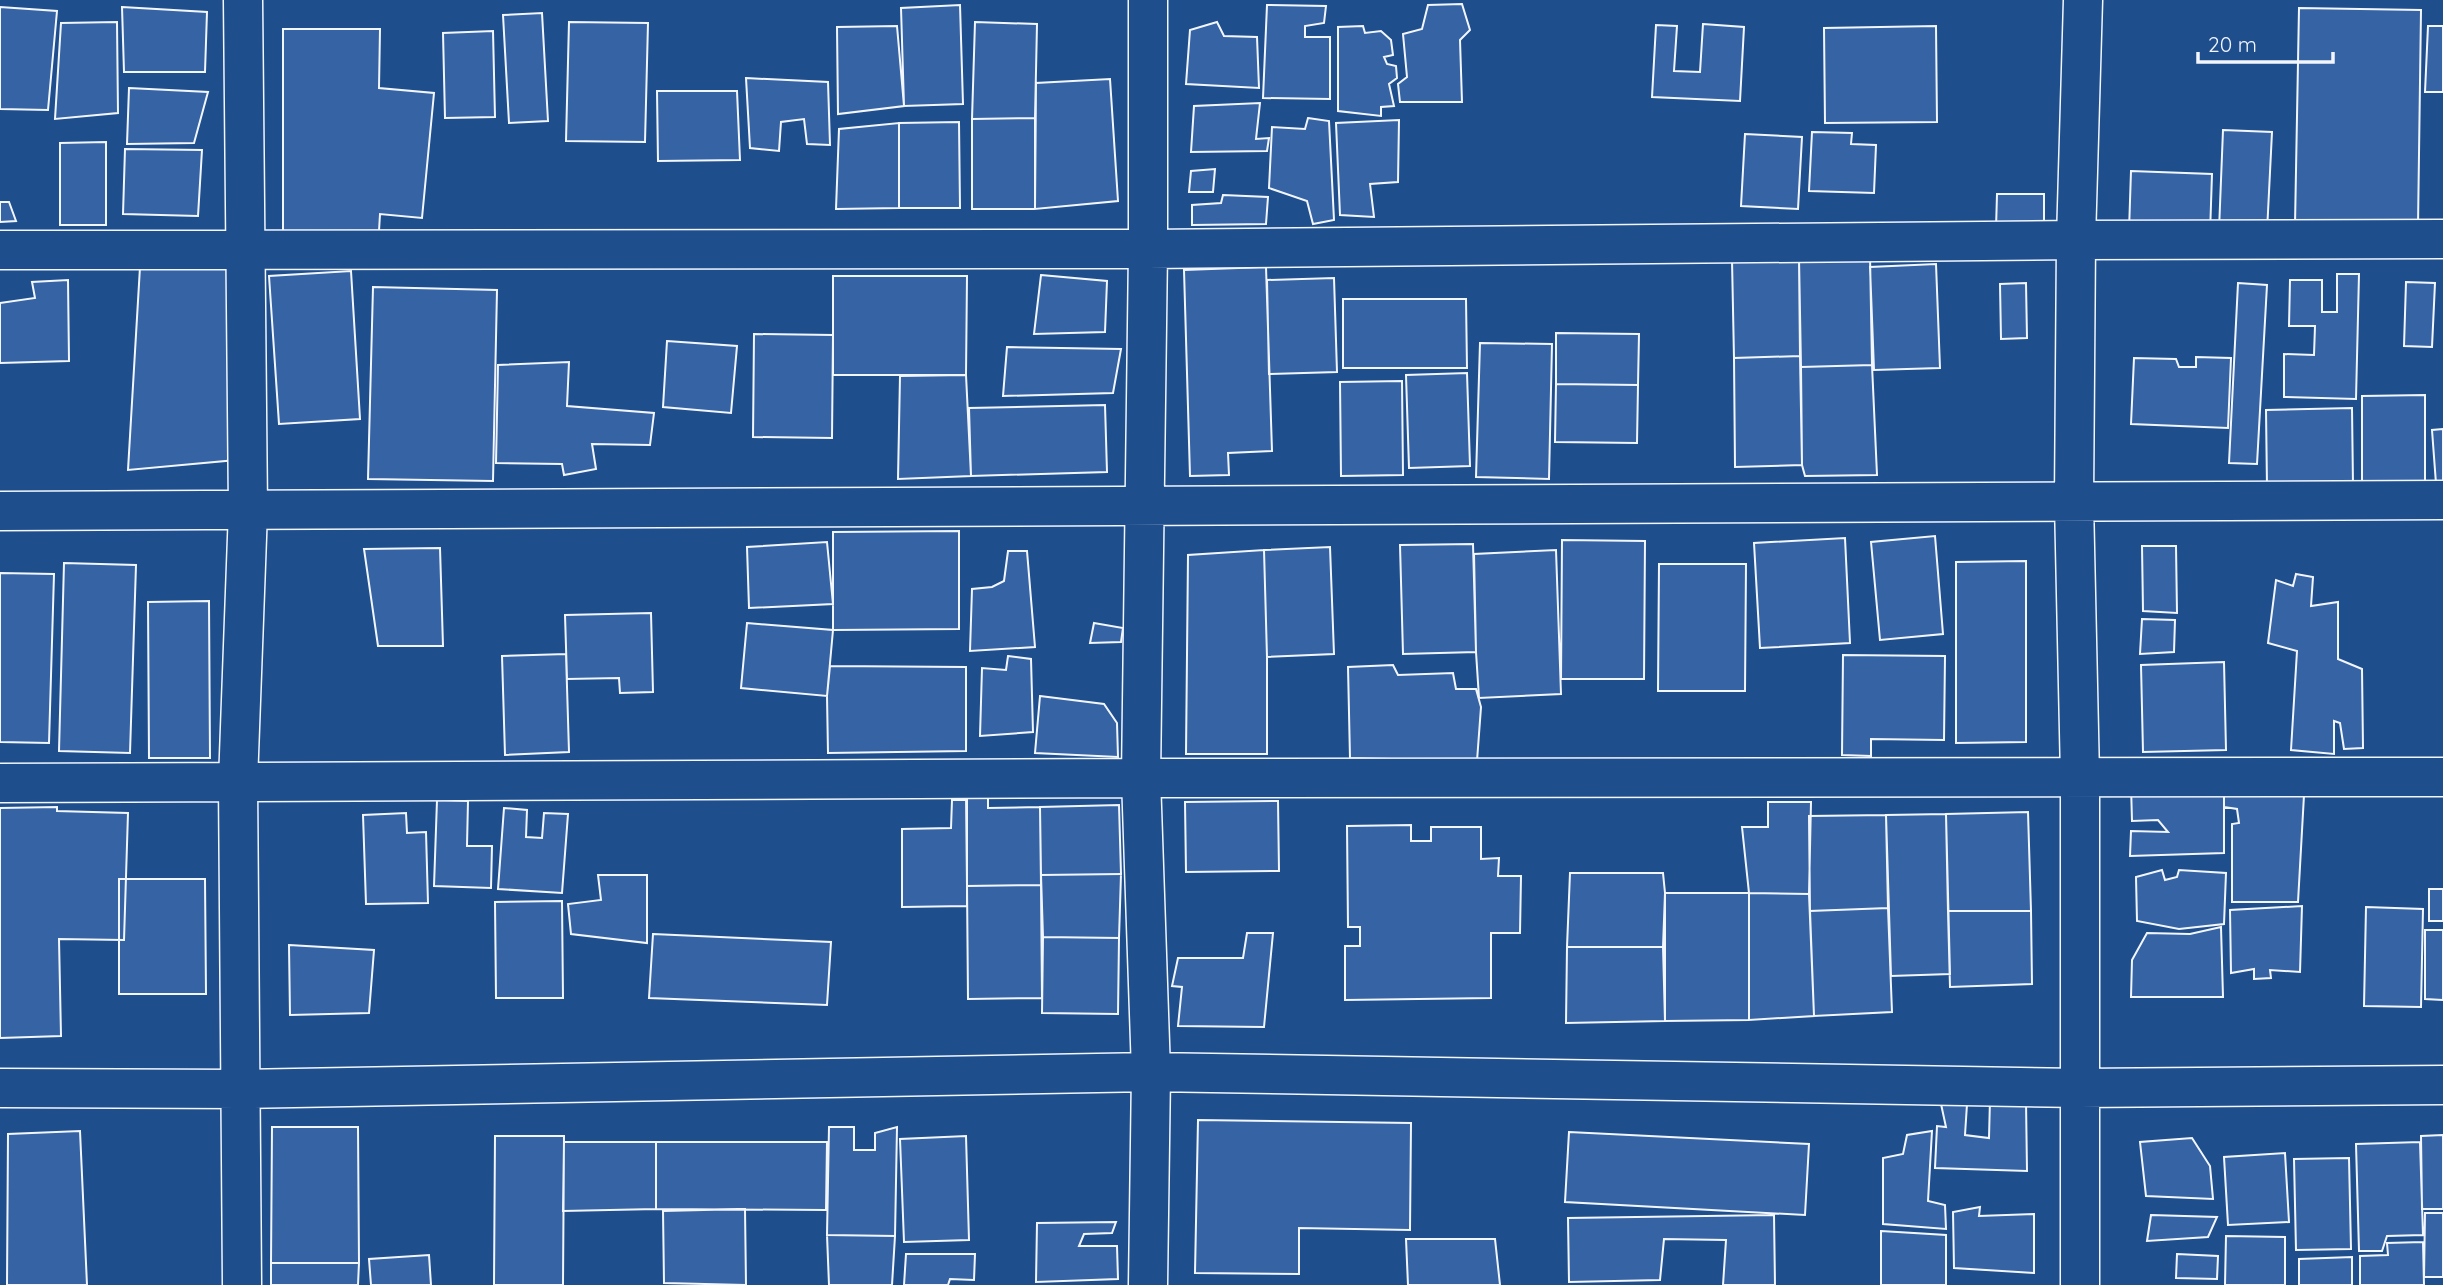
<svg xmlns="http://www.w3.org/2000/svg" width="2443" height="1285" font-family="Quicksand,sans-serif">
	<style>
		.building { fill: #3563a3; stroke: #f2f6ff; stroke-width: 2 }
		.lines { fill: none; stroke-linecap: round; stroke-linejoin: round }
		.minor-casing { stroke: #f2f6ff; stroke-width: 41 }
		.minor { stroke: #1f4e8c; stroke-width: 38 }
	</style>
	<rect width="100%" height="100%" fill="#1f4e8c"/>
	<!-- building -->
	<path class="building" d="M1462,4L1470,30L1460,40L1462,102H1400L1398,84L1407,77L1403,34L1422,29L1428,5Z
		M960,5L963,104L904,106L901,8Z
		M1267,5L1326,6L1324,23L1305,26V37H1330V99L1263,98Z
		M0,7L57,11L48,110L0,109Z
		M122,7L207,12L205,72H124Z
		M2299,8L2421,10L2418,226L2295,225Z
		M542,13L548,121L509,123L503,15Z
		M117,22L118,113L55,119L61,23Z
		M569,22L648,23L645,142L566,141Z
		M975,22L1037,24L1035,118L972,119Z
		M1217,22L1224,36L1257,37L1259,88L1186,84L1190,30Z
		M1703,24L1744,27L1740,101L1652,97L1656,25L1677,26L1674,71L1700,72Z
		M897,26L904,106L838,114L837,27Z
		M1363,26L1365,33L1381,31L1391,40L1393,55L1384,57L1387,64L1396,66L1397,78L1389,84L1394,106L1381,107V116L1338,111V27Z
		M1936,26L1937,122L1825,123L1824,28Z
		M2428,26H2443V92H2425Z
		M283,29H380L379,88L434,93L422,218L380,214L379,231H283Z
		M493,31L495,117L445,118L443,33Z
		M746,78L828,82L830,145L807,144L804,119L781,122L779,151L750,148Z
		M1110,79L1118,201L1035,209L1036,83Z
		M129,88L208,92L194,143L127,144Z
		M657,91H737L740,160L658,161Z
		M1260,103L1256,139L1269,138L1267,151L1191,152L1194,106Z
		M1035,118V209H972V119Z
		M1308,118L1329,121L1334,220L1313,224L1307,201L1269,188L1272,127L1305,129Z
		M1399,120L1398,182L1370,184L1374,217L1340,215L1336,123Z
		M959,122L960,208H899V123Z
		M899,123V208L836,209L839,129Z
		M2223,130L2272,132L2267,232L2219,230Z
		M1812,132L1852,133L1851,144L1876,145L1874,193L1809,191Z
		M1745,134L1802,137L1798,209L1741,206Z
		M106,142V225H60V143Z
		M125,149L202,150L198,216L123,214Z
		M1215,169L1213,192H1189L1191,171Z
		M2131,171L2212,174L2210,234L2129,231Z
		M1997,194H2044V230L1996,229Z
		M1223,195L1268,197L1266,224L1192,225V205L1221,203Z
		M0,202H9L16,221L0,222Z
		M1870,255L1872,365L1801,367L1799,258Z
		M1799,258L1800,356L1734,358L1732,260Z
		M244,263L236,460L128,470L140,267Z
		M1936,264L1940,368L1874,370L1870,267Z
		M1266,267L1272,451L1228,453L1229,475L1190,476L1184,270Z
		M351,271L360,419L279,424L269,276Z
		M2337,274H2359L2356,399L2284,397V354L2314,355L2315,326H2289L2290,280H2322V312H2337Z
		M1041,275L1107,281L1105,332L1034,334Z
		M833,276H967L966,375H833Z
		M1334,278L1337,372L1269,374L1267,280Z
		M68,280L69,361L0,363V303L35,298L32,282Z
		M2406,282L2435,283L2432,347L2404,346Z
		M2026,283L2027,338L2001,339L2000,284Z
		M2238,283L2267,285L2257,464L2229,463Z
		M373,287L497,290L493,481L368,479Z
		M1343,299H1466L1467,368H1343Z
		M1556,333L1639,334L1638,385L1556,384Z
		M754,334L833,335L832,438L753,437Z
		M667,341L737,346L731,413L663,407Z
		M1480,343L1552,344L1549,479L1476,477Z
		M1007,347L1121,349L1113,393L1003,396Z
		M1800,356L1802,465L1735,467L1734,358Z
		M2196,357L2231,358L2228,428L2131,424L2134,358L2176,359L2179,367H2196Z
		M569,362L567,406L654,413L650,445L592,444L596,469L564,475L562,464L496,463L498,365Z
		M1872,365L1877,475L1805,476L1802,465L1801,367Z
		M1467,373L1470,466L1409,468L1406,375Z
		M966,375L971,476L898,479L900,376Z
		M1402,381L1403,475L1341,476L1340,382Z
		M1556,384L1638,385L1637,443L1555,442Z
		M2425,395V495H2362V396Z
		M1105,405L1107,472L971,476L969,408Z
		M2352,408L2353,485L2267,487L2266,410Z
		M2443,429V496L2437,497L2432,430Z
		M959,531V629L833,630V532Z
		M1935,536L1943,634L1880,640L1871,542Z
		M1845,538L1850,643L1760,648L1754,543Z
		M1562,540L1645,541L1644,679H1561Z
		M827,542L833,604L749,608L747,547Z
		M1473,544L1476,652L1403,654L1400,545Z
		M2142,546H2176L2177,613L2143,611Z
		M1330,547L1334,654L1267,657L1264,550Z
		M440,548L443,646H378L364,549Z
		M1264,550L1267,657V754H1186L1188,555Z
		M1556,550L1561,694L1479,698L1476,652L1474,554Z
		M1008,551H1027L1035,647L970,651L972,589L992,587L1004,581Z
		M2026,561V742L1956,743V562Z
		M64,563L136,565L130,753L59,751Z
		M1659,564H1746L1745,691H1658Z
		M0,573L54,574L49,743L0,742Z
		M2296,574L2313,577L2311,606L2338,602V659L2362,669L2363,748L2344,749L2340,723L2334,721V754L2291,750L2297,651L2268,643L2276,580L2293,586Z
		M209,601L210,758H149L148,602Z
		M651,613L653,692L620,693L619,678L567,679L565,615Z
		M2142,619L2175,620L2174,652L2140,654Z
		M747,623L833,630L827,696L741,688Z
		M1094,623L1123,628L1121,642L1090,643Z
		M566,654L569,752L505,755L502,656Z
		M1843,655L1945,656L1944,740L1871,739V756L1842,755Z
		M1008,656L1031,659L1033,732L980,736L982,668L1006,670Z
		M2224,662L2226,750L2143,752L2141,665Z
		M1393,665L1398,675L1453,673L1456,689H1476L1481,707L1477,761L1350,758L1348,667Z
		M830,666L966,667V751L828,753L827,696Z
		M1040,696L1104,704L1117,723L1118,757L1035,753Z
		M2131,785L2224,788V853L2130,856L2131,831L2168,832L2158,820L2132,821Z
		M966,794H988V808L1040,807L1041,885L967,886Z
		M2224,795H2304L2298,902H2232V824L2239,823L2237,809L2224,807Z
		M437,800L468,801L467,846H492L491,888L434,886Z
		M952,800H967V906L902,907V829L951,828Z
		M1278,801L1279,871L1186,872L1185,802Z
		M1768,802H1811L1809,894L1749,893L1742,827H1768Z
		M1119,805L1121,874L1041,875L1040,807Z
		M57,807V811L128,813L124,940L59,939L61,1036L0,1038V808Z
		M504,808L527,810L526,837L542,838L544,813L568,814L562,893L498,889Z
		M2028,812L2031,911H1948L1946,814Z
		M406,813L407,833L426,832L428,903L366,904L363,815Z
		M1946,814L1950,974L1891,976L1886,815Z
		M1886,815L1888,908L1810,911L1809,816Z
		M1411,825V841H1431V827H1481V859L1499,858L1498,876H1521L1520,933H1491V998L1345,1000V946H1360V927H1348L1347,826Z
		M2162,870L2165,880L2177,877L2179,870L2226,873L2224,924L2179,929L2137,921L2136,877Z
		M1570,873H1663L1665,893L1663,947H1567Z
		M1121,874L1119,938L1043,937L1041,875Z
		M598,875H647V943L571,934L568,904L601,900Z
		M119,879H205L206,994H119Z
		M1041,885L1042,998L968,999L967,886Z
		M2429,889H2443V921H2429Z
		M1665,893H1749V1020L1665,1021Z
		M1749,893L1809,894L1814,1016L1749,1020Z
		M562,901L563,998H496L495,902Z
		M2302,906L2300,972L2270,970L2271,978L2254,979V969L2231,973L2230,910Z
		M2366,907L2423,909L2421,1007L2364,1006Z
		M1888,908L1892,1012L1814,1016L1810,911Z
		M1948,911H2031L2032,984L1950,987Z
		M2221,927L2223,997H2131L2132,960L2147,933L2190,934Z
		M2425,930H2443V1000L2425,999Z
		M1247,933H1273L1264,1027L1178,1026L1182,987L1172,986L1178,958H1243Z
		M653,934L831,942L827,1005L649,998Z
		M1043,937L1119,938L1118,1014L1042,1013Z
		M289,945L374,950L369,1013L290,1015Z
		M1567,947H1663L1665,1021L1566,1023Z
		M1990,1099L2026,1101L2027,1171L1935,1168L1937,1126L1946,1127L1941,1104H1967L1965,1135L1989,1138Z
		M1198,1120L1411,1123L1410,1230L1299,1228V1274L1195,1273Z
		M272,1127H358L359,1263H271Z
		M829,1127H854V1150H875V1133L897,1127L895,1236L827,1235Z
		M80,1131L87,1285H7L8,1134Z
		M1932,1131L1928,1201L1945,1205L1946,1229L1883,1224V1158L1903,1154L1907,1135Z
		M1569,1132L1809,1144L1805,1215L1565,1202Z
		M2443,1135V1209H2422L2421,1136Z
		M495,1136H564L563,1285H494Z
		M966,1136L969,1240L904,1242L900,1139Z
		M2192,1138L2210,1166L2213,1199L2146,1196L2140,1142Z
		M564,1142H656V1209L563,1211Z
		M656,1142H827L826,1210L656,1209Z
		M2420,1142L2423,1235L2387,1236L2382,1251H2359L2356,1144Z
		M2285,1153L2289,1222L2228,1225L2224,1157Z
		M2349,1158L2351,1249L2296,1250L2294,1159Z
		M1980,1207L1979,1216L2034,1214V1273L1954,1268L1953,1212Z
		M745,1209L746,1285L664,1283L663,1211Z
		M2425,1213H2443V1277H2424Z
		M1774,1215L1775,1285H1723L1726,1240L1664,1239L1660,1280L1569,1282L1568,1218Z
		M2151,1215L2217,1217L2208,1237L2147,1241Z
		M1116,1222L1112,1233L1084,1234L1079,1246H1117L1118,1279L1036,1282L1037,1223Z
		M1881,1231L1946,1235V1285H1881Z
		M827,1235L895,1236L892,1285H829Z
		M2226,1236L2285,1237V1285H2225Z
		M1406,1239H1495L1500,1285H1408Z
		M2423,1242L2424,1285H2360V1256L2388,1255L2387,1243Z
		M906,1254H975L974,1280L950,1279L948,1285H904Z
		M2177,1254L2218,1256L2217,1279L2176,1278Z
		M429,1255L431,1285H371L369,1259Z
		M2352,1257V1285H2299V1259Z
		M271,1263H359L358,1285H271Z"/>
	<g class="lines">
		<defs>
			<path id="minor" d="M1148,0V249L1141,778L1151,1072L1148,1285
				M0,250L1148,249L2076,240L2443,239
				M0,511L2443,500
				M0,783L1141,778L2443,777
				M0,1088L240,1089L1151,1072L2080,1088L2443,1085
				M242,1285L238,782L248,510L243,0
				M2080,1285V777L2074,502L2076,240L2083,0"/>
		</defs>
		<!-- minor casing -->
		<use href="#minor" class="minor-casing"/>
		<!-- minor -->
		<use href="#minor" class="minor"/>
	</g>
	<!-- scale -->
	<path d="M2198 52v10h135v-10" fill="none" stroke="#f2f6ff" stroke-width="3.5"/>
	<text x="2208" y="52" font-size="21" fill="#f2f6ff" stroke="#1f4e8c" stroke-width="5" paint-order="stroke">20 m</text>
</svg>
